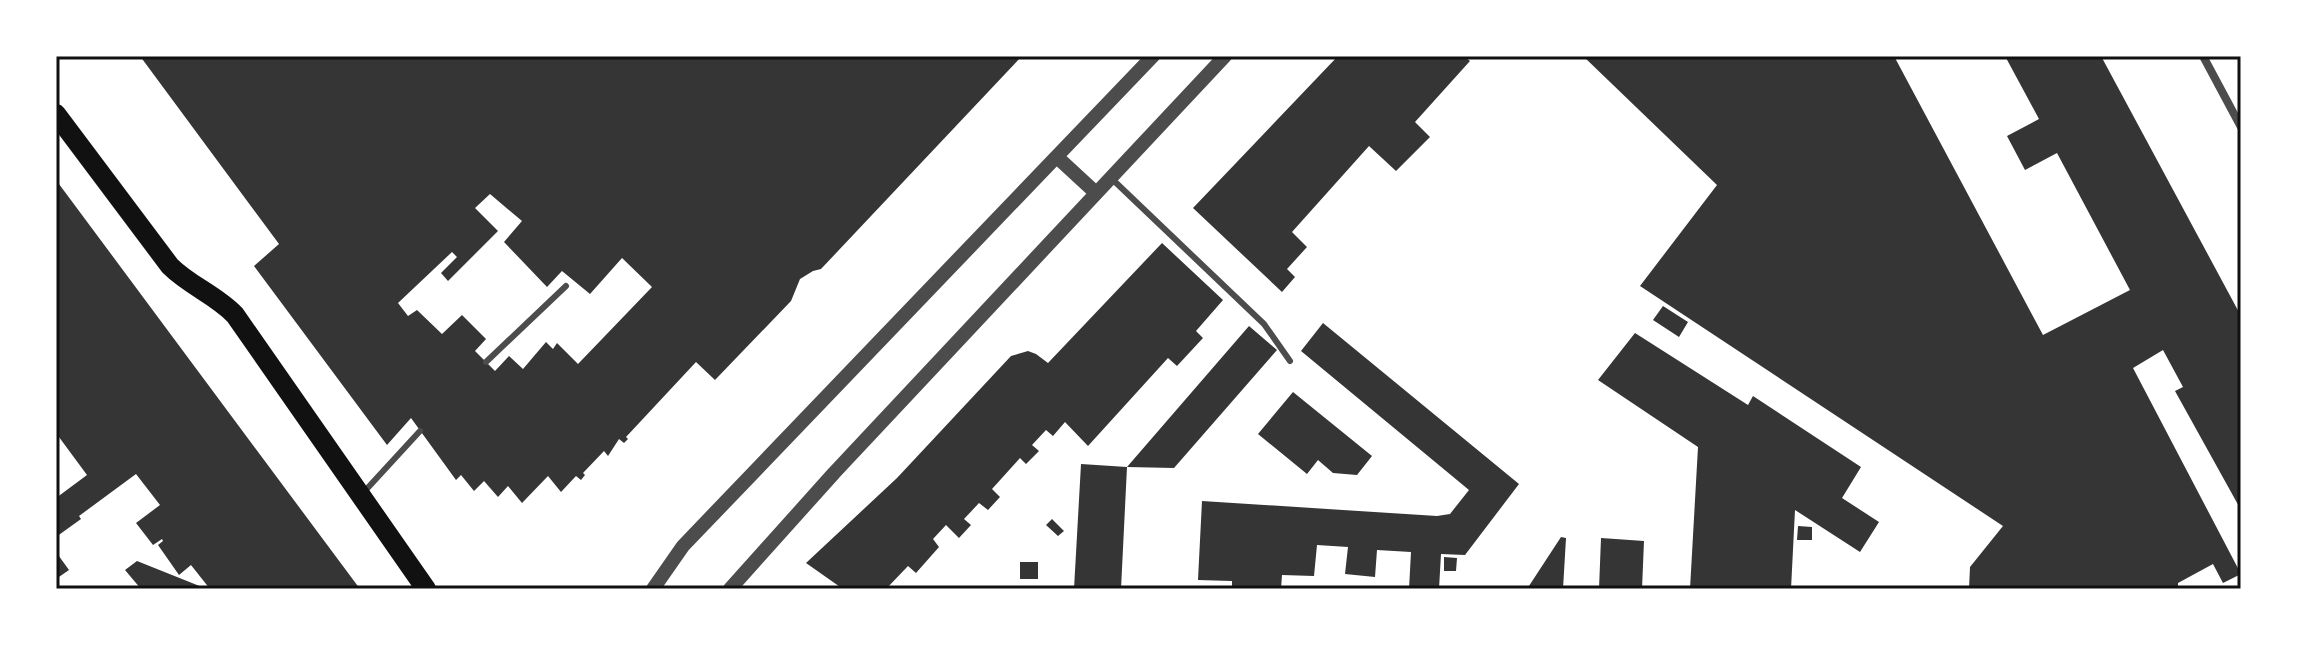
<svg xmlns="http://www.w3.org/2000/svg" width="2297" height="645" font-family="'Public Sans',sans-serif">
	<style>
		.building { fill: #353535; fill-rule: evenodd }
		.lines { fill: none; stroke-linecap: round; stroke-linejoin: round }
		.service { stroke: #4c4c4c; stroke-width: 6 }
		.minor { stroke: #4c4c4c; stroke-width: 8 }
		.tertiary { stroke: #4c4c4c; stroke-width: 14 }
		.primary { stroke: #111; stroke-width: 20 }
		.neatline { fill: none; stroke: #111; stroke-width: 3 }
	</style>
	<rect width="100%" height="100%" fill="#fff"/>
	<!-- building -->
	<path class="building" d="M140,56H1022L821,269L813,271L800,279L791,301L715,380L696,362L626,437L628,439L624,443L619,439L608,456L604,451L583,473L585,475L581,480L576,476L561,492L548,476L522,503L508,486L498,497L484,481L474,491L461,475L456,480L411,418L387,445L254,266L279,244ZM490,194L522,221L504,242L547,287L562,271L590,294L622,258L652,287L578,364L557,343L553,349L546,342L523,369L509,356L495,371L475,351L486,339L462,315L442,334L417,310L408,316L398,303L452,252L457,257L441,273L448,281L498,231L475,208Z
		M1338,56H1464L1470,61L1415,122L1430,137L1396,171L1369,146L1292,232L1307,247L1287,269L1295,277L1282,292L1193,208Z
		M1583,56H1894L2043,335L2130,290L2057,153L2025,170L2007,136L2039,119L2005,56H2101L2241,316V510L2175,391L2183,387L2163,350L2133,368L2241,574L2223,583L2213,564L2178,583V589H1969L1970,567L2003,526L1640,286L1717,185Z
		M56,180L270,468L360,589H210L191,565L179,575L158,545L163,541L162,539L153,545L136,523L160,505L136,474L79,516L81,519L56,537V498L87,475L56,433Z
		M1162,243L1223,300L1196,331L1203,338L1177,366L1168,358L1088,446L1065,422L1053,436L1046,430L1032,445L1039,451L1026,464L1020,458L992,489L1000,497L988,510L979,503L964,519L971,525L959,538L946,525L933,539L939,547L916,573L908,566L886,589H843L806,563L897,478L1011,356L1028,351L1036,354L1048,363Z
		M1663,306L1688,322L1679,337L1653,320Z
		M1323,323L1519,484L1465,555L1441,554L1439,589H1409L1411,552L1377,550L1375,577L1345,574L1348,547L1317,545L1314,576L1282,575L1281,589H1232V581L1198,580L1202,501L1437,516L1450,514L1469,490L1301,351Z
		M1249,326L1277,350L1174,468L1127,467L1121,589H1074L1081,464L1127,467Z
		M1635,333L1748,405L1753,396L1861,467L1842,498L1879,522L1860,552L1795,510L1791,589H1690L1698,447L1598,380Z
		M1293,392L1372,456L1357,475L1333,473L1318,460L1307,474L1258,434Z
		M1052,519L1064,531L1058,536L1046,525Z
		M1798,526L1812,527V540H1797Z
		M1561,537L1566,538L1563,589H1527Z
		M1601,538L1644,541L1642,589H1599Z
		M56,552L69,570L56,579Z
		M1444,557L1457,558L1456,571H1444Z
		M137,561L207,589H141L125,570Z
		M1020,562H1038V579H1020Z"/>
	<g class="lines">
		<!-- service -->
		<path class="service" d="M1111,178L1264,324L1290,361
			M486,362L566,286
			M363,493L420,431"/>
		<!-- minor -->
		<path class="minor" d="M2203,56L2241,127"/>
		<!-- tertiary -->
		<path class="tertiary" d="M1057,157L1096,193
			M653,589L683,546L1153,56
			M730,589L834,473L1225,56"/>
		<!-- primary -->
		<path class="primary" d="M56,114L170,266C190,286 216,295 235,315L426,589"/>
	</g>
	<!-- border -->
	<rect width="2297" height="645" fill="none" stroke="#ffffff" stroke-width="116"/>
	<rect x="58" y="58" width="2181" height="529" class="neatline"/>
</svg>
